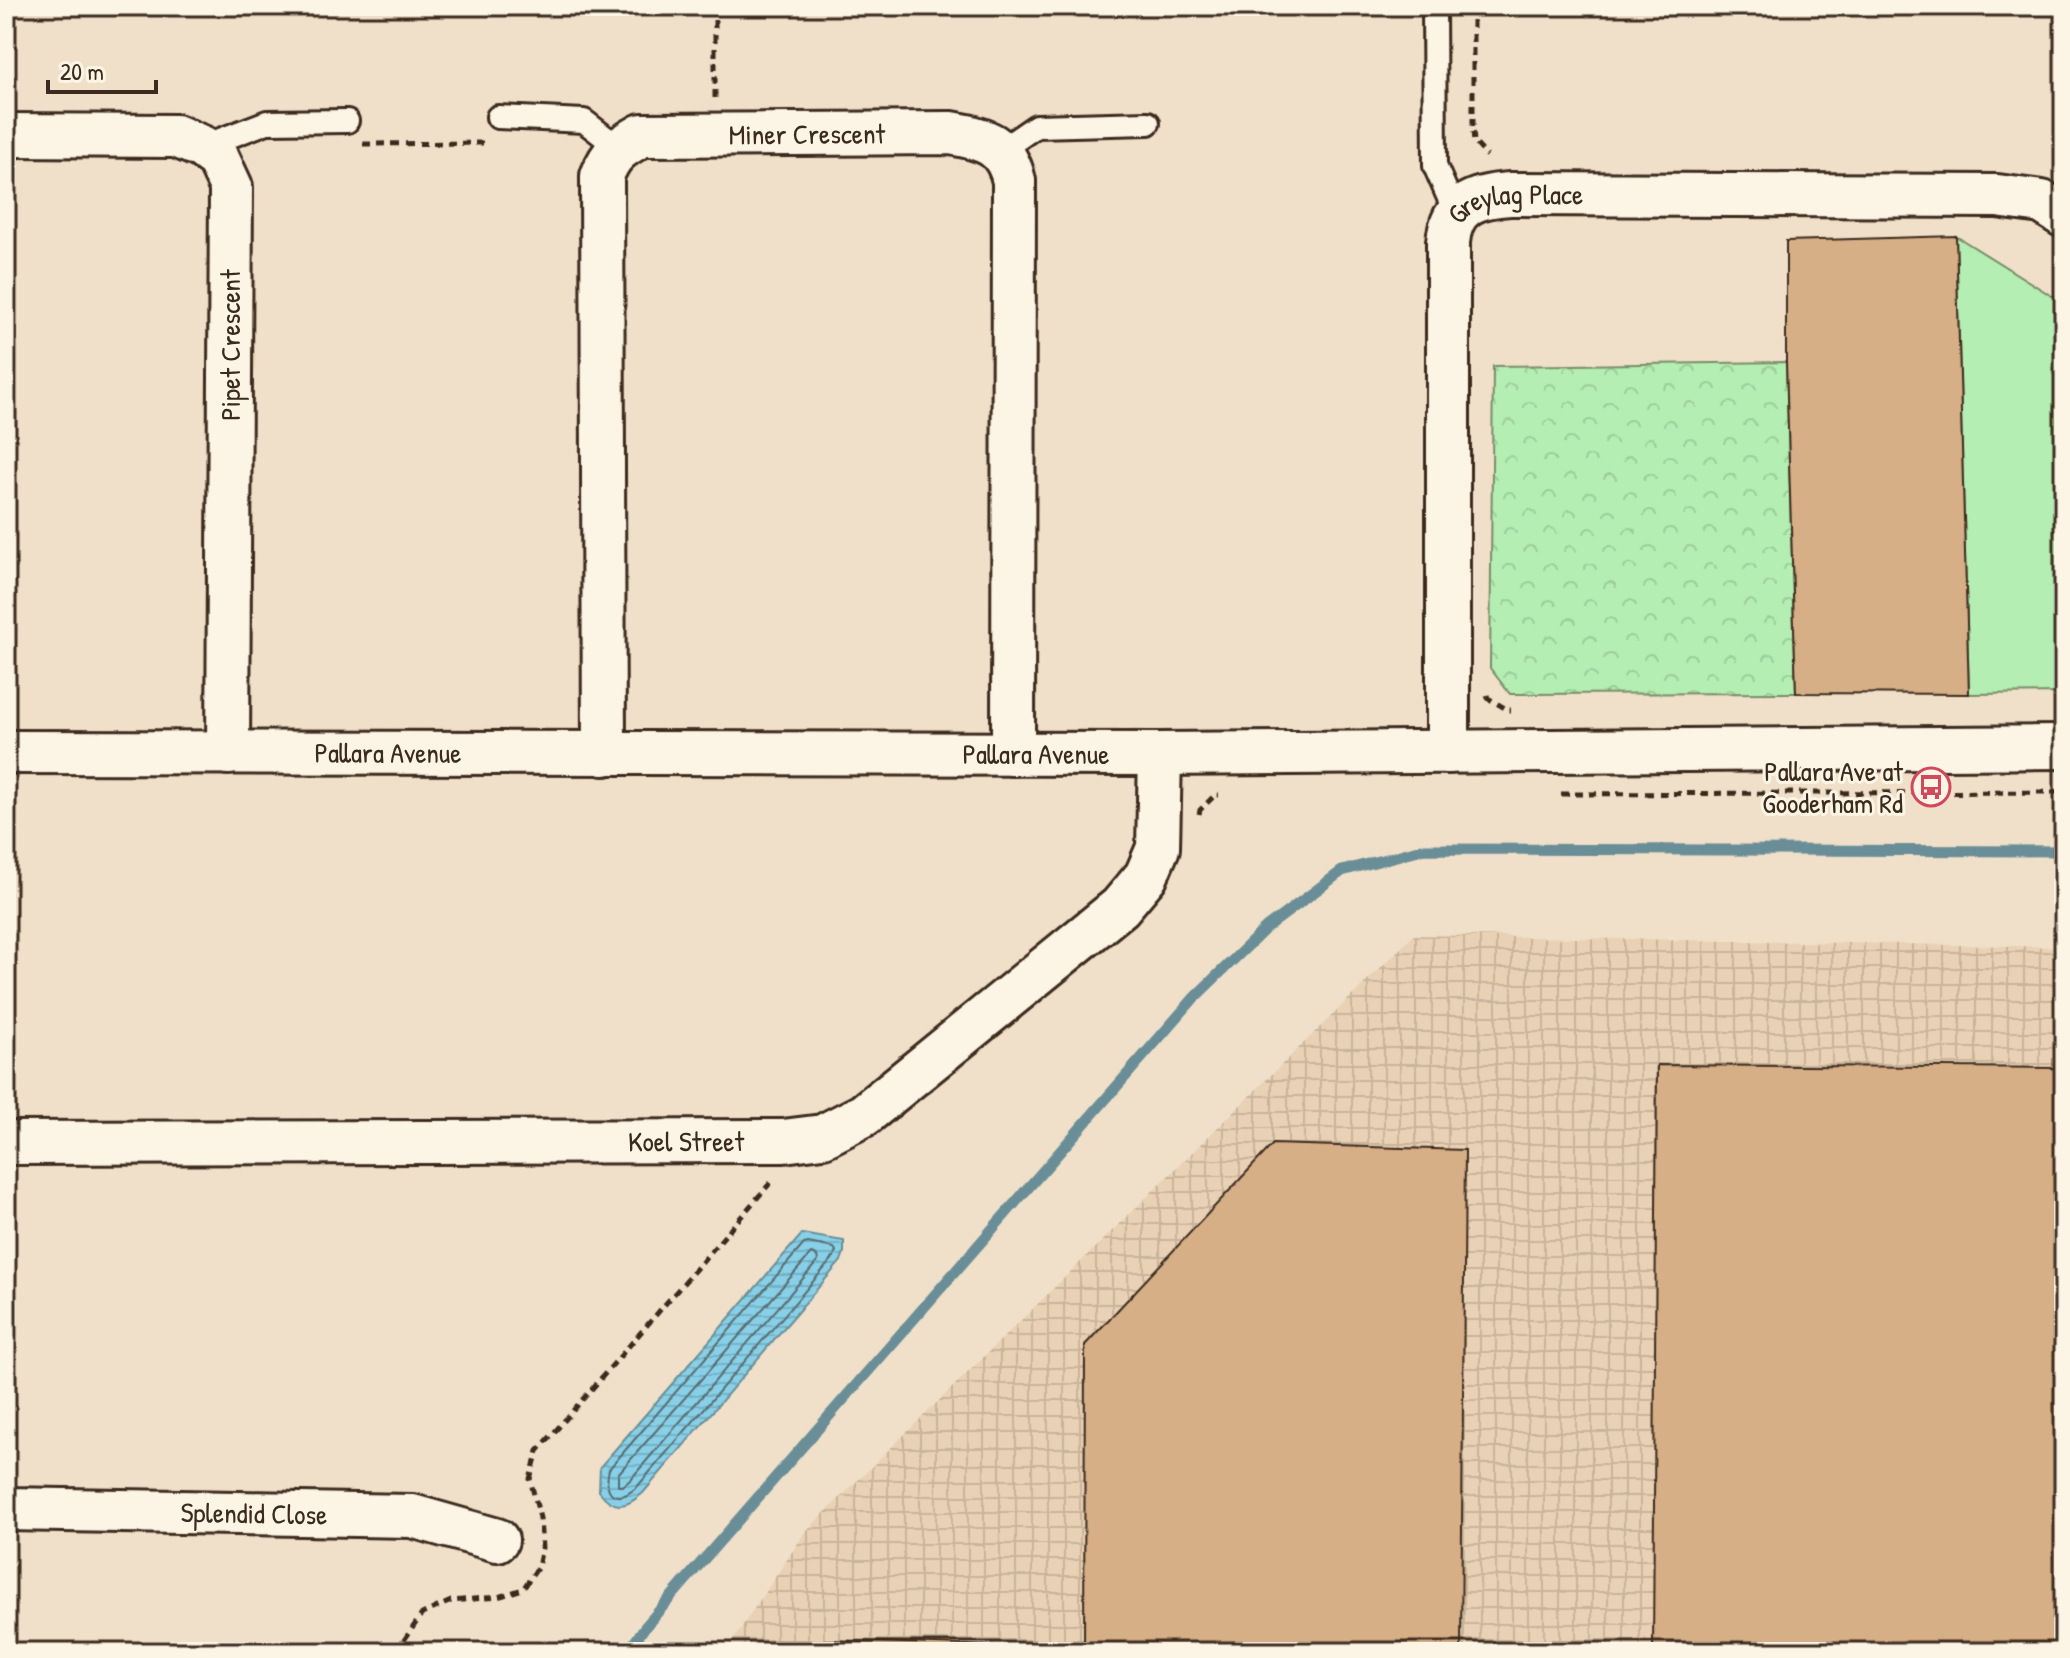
<svg xmlns="http://www.w3.org/2000/svg" width="2070" height="1658" font-family="'Patrick Hand',sans-serif">
	<style>
		.industrial { fill: url(#industrial-grid) }
		.grass { fill: #b4eeb2; stroke: #788c68; stroke-width: 2 }
		.forest { fill: url(#forest-crowns); stroke: #788c68; stroke-width: 2 }
		.water { fill: url(#water-rules); stroke: #698e97; stroke-width: 2 }
		.lines { fill: none; stroke-linecap: round; stroke-linejoin: round }
		.shore { stroke: #596c6f; stroke-width: 2 }
		.stream { stroke: #698e97; stroke-width: 11 }
		.building { fill: #d6af87; stroke: #3b2a1e; stroke-width: 2 }
		.service-casing { stroke: #3b2a1e; stroke-width: 28 }
		.minor-casing { stroke: #3b2a1e; stroke-width: 48 }
		.path { stroke: #3b2a1e; stroke-width: 5; stroke-dasharray: 8 6; stroke-linecap: butt }
		.service { stroke: #fcf5e5; stroke-width: 22 }
		.minor { stroke: #fcf5e5; stroke-width: 42 }
		.labels { text-anchor: middle; stroke-width: 6; stroke-linejoin: round; paint-order: stroke }
		.street-label { font-size: 28px; fill: #3b2a1e; stroke: #fcf5e5 }
		.poi-label { font-size: 28px; fill: #3b2a1e; stroke: #fcf5e5; text-anchor: end }
	</style>
	<defs>
		<pattern id="industrial-grid" width="8" height="8" patternUnits="userSpaceOnUse" patternTransform="scale(2)"><rect width="8" height="8" fill="#e9d1b5"/><path d="M0 4h8M4 0v8" fill="none" stroke="#c9b49b"/></pattern>
		<pattern id="forest-crowns" width="20" height="18" patternUnits="userSpaceOnUse" patternTransform="scale(2)"><rect width="20" height="18" fill="#b4eeb2"/><path d="M2 6a3 3 0 1 1 6 0M12 15a3 3 0 1 1 6 0" fill="none" stroke="#9ccc99"/></pattern>
		<pattern id="water-rules" width="6" height="5" patternUnits="userSpaceOnUse" patternTransform="scale(2)"><rect width="6" height="5" fill="#87d0e8"/><path d="M0 2.5h6" fill="none" stroke="#75b3c7"/></pattern>
	</defs>
	<rect width="100%" height="100%" fill="#f1e0c9"/>
	<filter id="ink" filterUnits="userSpaceOnUse"><feTurbulence type="fractalNoise" baseFrequency=".0125" numOctaves="2"/><feDisplacementMap in="SourceGraphic" scale="16" xChannelSelector="R" yChannelSelector="G"/><feConvolveMatrix kernelMatrix="1 2 1 2 8 2 1 2 1" color-interpolation-filters="sRGB"/></filter>
	<g filter="url(#ink)">
		<!-- industrial -->
		<path class="industrial" d="M1414,935L2064,947V1652H725L806,1531Z"/>
		<!-- grass -->
		<path class="grass" d="M1956,236L2052,296H2064V693L1969,694Z"/>
		<!-- forest -->
		<path class="forest" d="M1786,362L1796,693L1510,694L1490,668L1493,366Z"/>
		<!-- water -->
		<path class="water" d="M802,1234L844,1241V1252L841,1261L643,1493C626,1508 614,1511 599,1491L600,1467Z"/>
		<g class="lines">
			<!-- shore -->
			<path class="shore" d="M808,1243L834,1248L836,1251L834,1257L637,1487C616,1505 603,1495 609,1469L804,1244Z
				M811,1254L817,1256L818,1261L630,1480L623,1486H618V1474Z"/>
			<!-- stream -->
			<path class="stream" d="M628,1652L644,1628L1194,998L1266,928L1342,871L1422,849L2064,851"/>
		</g>
		<!-- building -->
		<path class="building" d="M1956,236L1969,694L1796,693L1786,362V241Z
			M1657,1065L2064,1068V1652H1653Z
			M1273,1144L1465,1150L1461,1652H1084L1085,1345Z
			M825,1640L1018,1647V1652H816Z"/>
		<g class="lines">
			<defs>
				<path id="service" d="M1434,6L1435,166L1456,214
					M498,117L584,121L619,148
					M202,147L267,122L347,121
					M1000,151L1036,126L1148,123"/>
				<g id="minor">
					<path d="M6,135L176,136L202,147L218,159L231,187L228,753"/>
					<path id="s1" d="M6,752L1160,754L2064,747"/>
					<path id="s2" d="M1448,752V242C1451,204 1476,196 1510,194L1997,196L2042,202L2064,216"/>
					<path id="s3" d="M604,754L602,176C611,152 621,147 642,135L951,133C985,139 1006,144 1014,181L1013,754"/>
					<path id="s4" d="M6,1143L783,1141L823,1136L864,1115L1120,907L1146,876L1158,848L1160,754"/>
					<path id="s5" d="M6,1509L412,1516L497,1540"/>
				</g>
			</defs>
			<!-- service casing -->
			<use href="#service" class="service-casing"/>
			<!-- minor casing -->
			<use href="#minor" class="minor-casing"/>
			<!-- path -->
			<path class="path" d="M1473,6V130L1474,142L1487,156
				M715,98V6
				M363,144L485,143
				M1487,695L1488,698L1508,710H1511
				M1561,794L2064,792
				M1199,814L1200,810L1215,795H1219
				M396,1652L422,1614L451,1601L498,1597L523,1589L538,1567L542,1548L540,1518L530,1479L538,1451L772,1181"/>
			<!-- service -->
			<use href="#service" class="service"/>
			<!-- minor -->
			<use href="#minor" class="minor"/>
		</g>
	</g>
	<!-- icons -->
	<defs>
		<symbol id="bus-ring" viewBox="-11 -11 22 22"><circle r="9.5" fill="#fcf5e5" stroke="#d1495b" stroke-width="1.5"/><path d="M-5-6H5V4H4V6H2V4H-2V6H-4V4H-5ZM-3.5-4V0h7V-4ZM-3.5 1.2v1.5H-2V1.2ZM2 1.2v1.5H3.5V1.2Z" fill="#d1495b"/></symbol>
	</defs>
	<g fill-rule="evenodd">
		<use href="#bus-ring" x="1909" y="765" width="44" height="44"/>
	</g>
	<g class="labels">
		<!-- street labels -->
		<g class="street-label">
			<text dy="10" stroke="none"><textPath href="#s3" startOffset="802">Miner Crescent</textPath></text>
			<text dy="10" stroke="none"><textPath href="#s2" startOffset="602">Greylag Place</textPath></text>
			<text transform="translate(230 345) rotate(-90)" y="10">Pipet Crescent</text>
			<text dy="10" stroke="none"><textPath href="#s1" startOffset="382">Pallara Avenue</textPath></text>
			<text dy="10" stroke="none"><textPath href="#s1" startOffset="1030">Pallara Avenue</textPath></text>
			<text dy="10" stroke="none"><textPath href="#s4" startOffset="680">Koel Street</textPath></text>
			<text dy="10" stroke="none"><textPath href="#s5" startOffset="248">Splendid Close</textPath></text>
		</g>
		<!-- poi labels -->
		<g class="poi-label">
			<text x="1903" y="781">Pallara Ave at<tspan x="1903" dy="32">Gooderham Rd</tspan></text>
		</g>
	</g>
	<!-- margin -->
	<rect width="2070" height="1658" fill="none" stroke="#fcf5e5" stroke-width="32"/>
	<rect x="16" y="16" width="2038" height="1626" fill="none" stroke="#3b2a1e" stroke-width="3" filter="url(#ink)"/>
	<!-- scale -->
	<path d="M48 80v12h108v-12" fill="none" stroke="#3b2a1e" stroke-width="4"/>
	<text x="60" y="80" font-size="24" fill="#3b2a1e" stroke="#fcf5e5" stroke-width="6" paint-order="stroke">20 m</text>
</svg>
